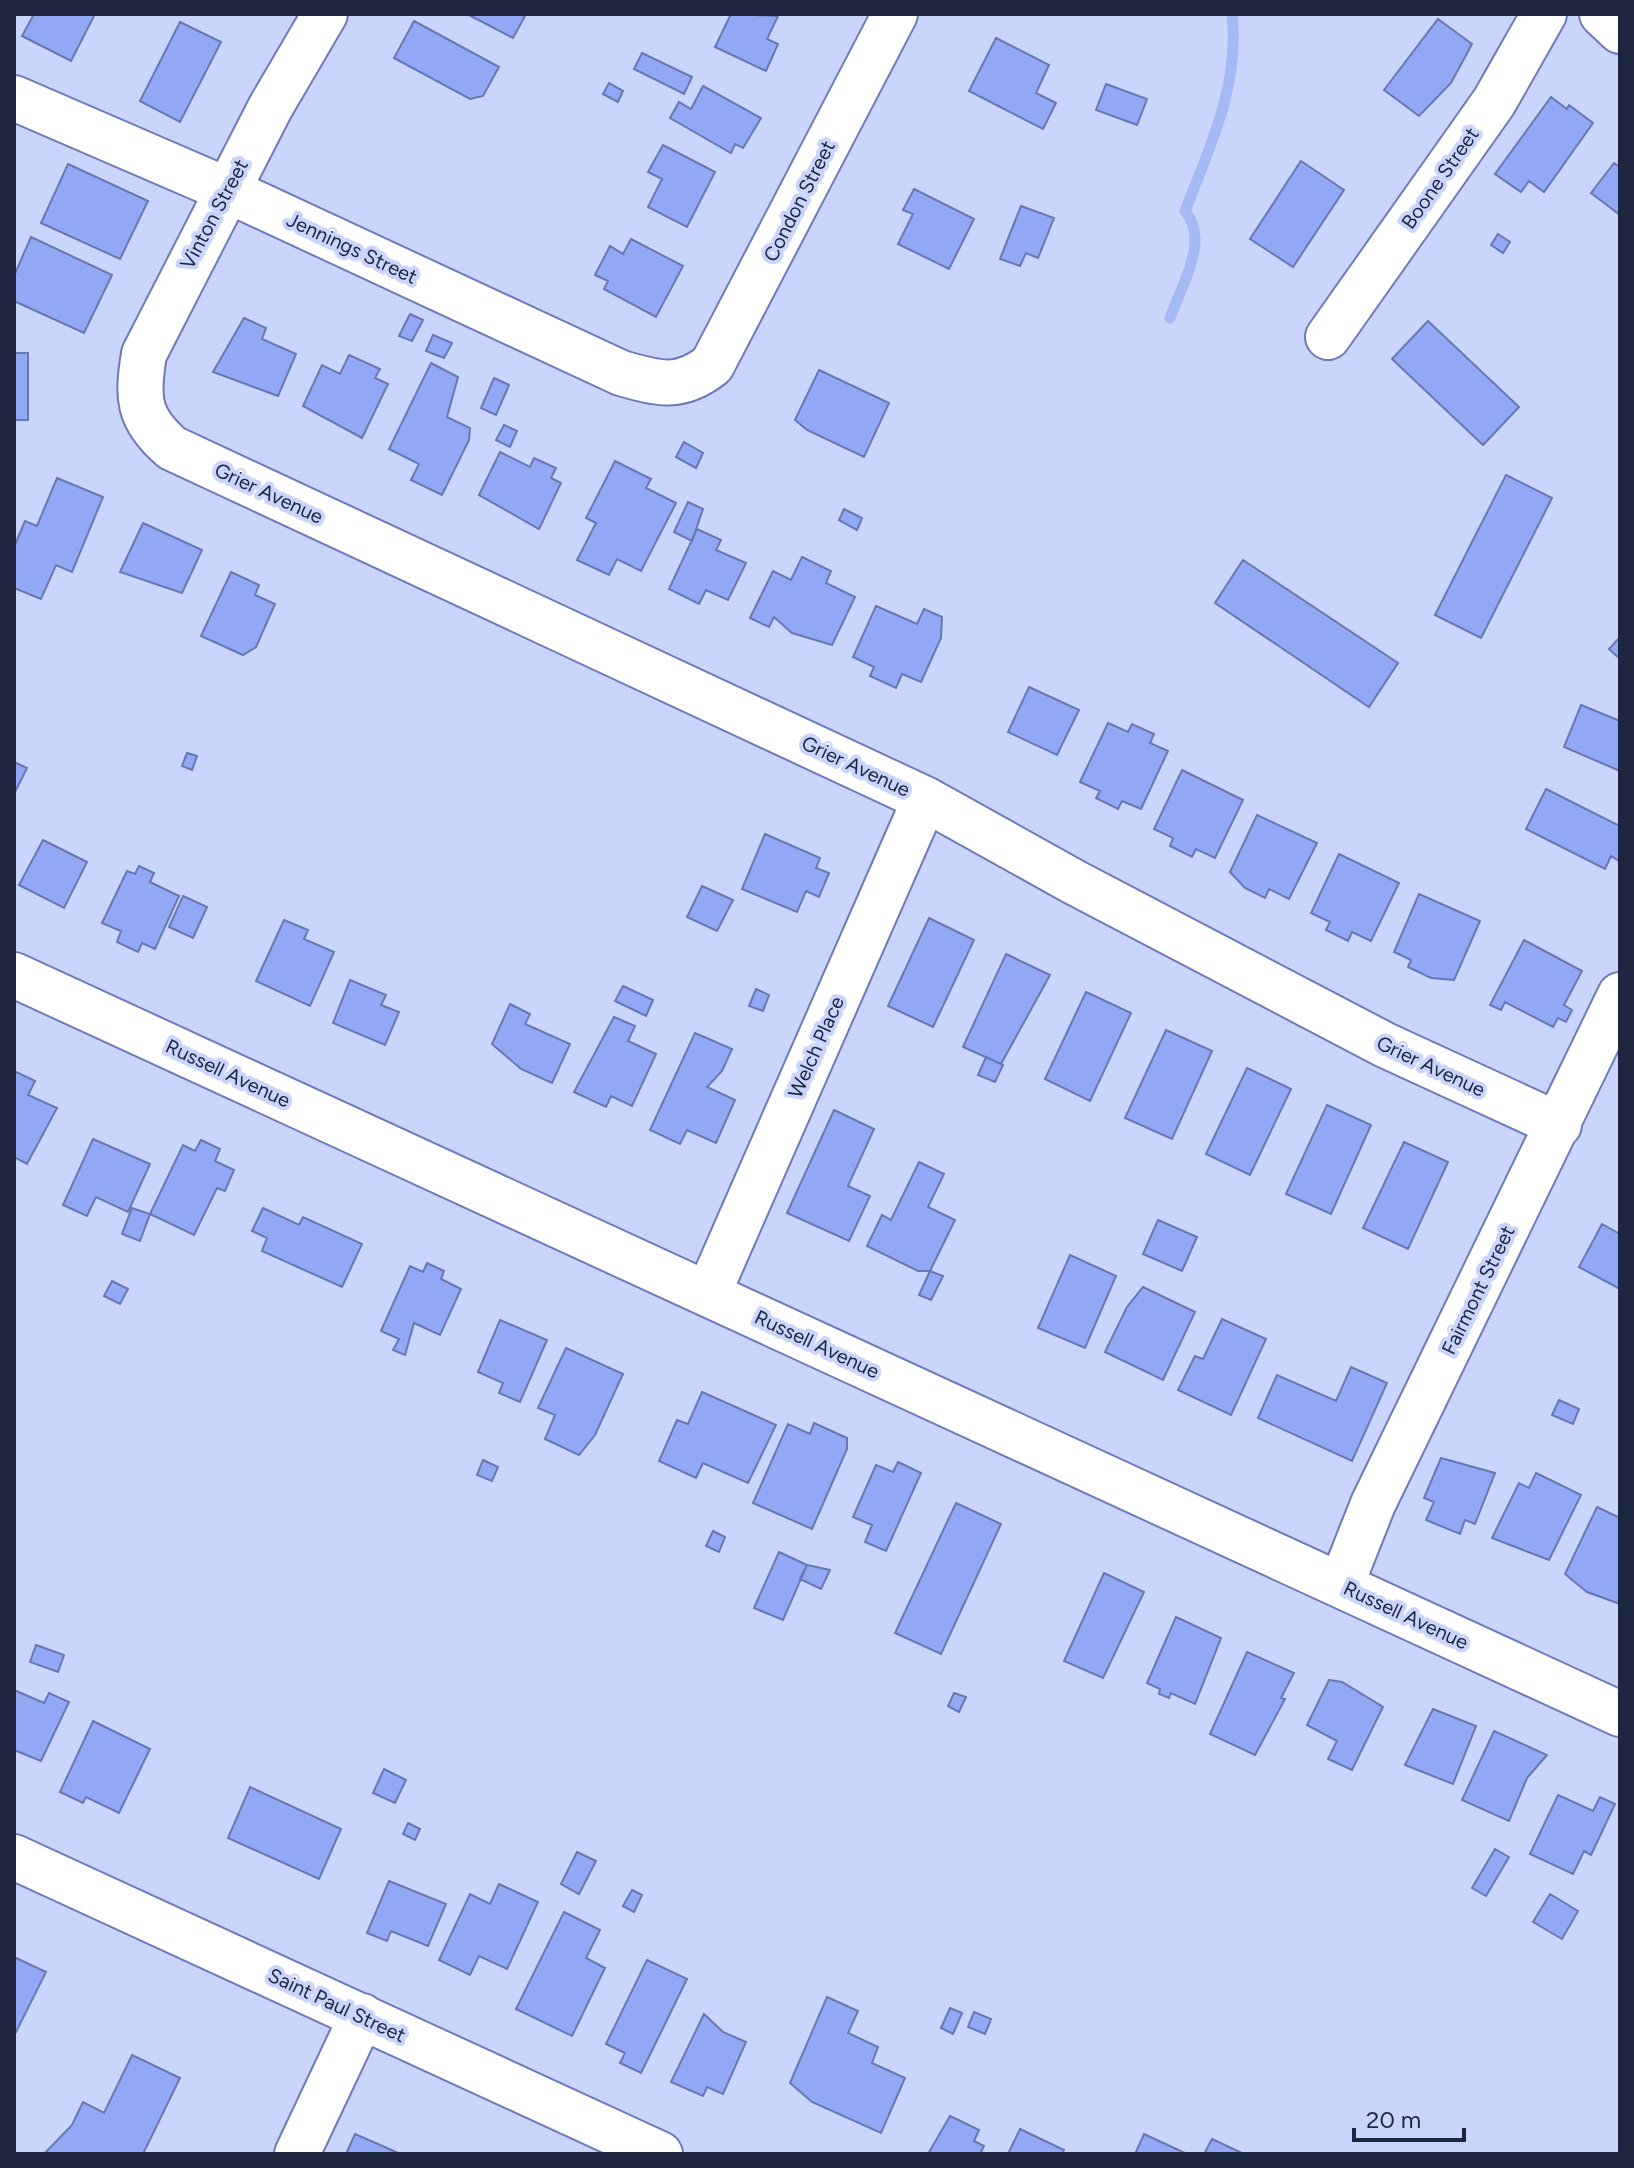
<svg xmlns="http://www.w3.org/2000/svg" width="1634" height="2168" font-family="Figtree,sans-serif">
	<style>
		.lines { fill: none; stroke-linecap: round; stroke-linejoin: round }
		.stream { stroke: #a7b9f3; stroke-width: 11 }
		.building { fill: #92a8f5; stroke: #6777b3; stroke-width: 2 }
		.minor-casing { stroke: #6b7cb8; stroke-width: 48 }
		.minor { stroke: #fff; stroke-width: 44 }
		.labels { text-anchor: middle; stroke-width: 8; stroke-linejoin: round; paint-order: stroke }
		.street-label { font-size: 20px; fill: #1e253e; stroke: #c9d5fc }
	</style>
	<rect width="100%" height="100%" fill="#c9d5fc"/>
	<g class="lines">
		<!-- stream -->
		<path class="stream" d="M1170,318C1182,284 1210,241 1185,211C1210,147 1240,84 1232,14"/>
	</g>
	<!-- building -->
	<path class="building" d="M34,14H95L71,61L22,36Z
		M467,14H526L513,38Z
		M731,14L778,16L767,39L778,44L766,71L715,47Z
		M1438,19L1472,44L1451,83L1419,116L1384,90Z
		M414,21L499,67L483,96L470,99L394,58Z
		M180,22L221,42L180,122L140,101Z
		M996,38L1049,65L1036,93L1056,103L1043,129L969,91Z
		M642,53L692,77L684,94L634,69Z
		M609,83L623,91L618,102L603,94Z
		M1106,84L1147,99L1137,125L1096,110Z
		M703,86L761,118L743,148L735,144L731,153L670,118L679,102L691,109Z
		M1551,97L1567,109L1569,105L1593,123L1544,192L1529,181L1521,192L1495,174Z
		M663,145L715,172L687,227L648,207L662,179L648,172Z
		M1301,161L1344,190L1293,267L1250,239Z
		M1614,163L1620,167V215L1591,193Z
		M68,164L148,201L120,259L41,223Z
		M914,189L974,219L949,269L898,244L913,214L903,210Z
		M1021,206L1054,218L1038,258L1026,253L1020,266L1000,259Z
		M1498,234L1510,242L1503,253L1491,245Z
		M31,237L112,275L84,333L14,301V276Z
		M631,239L683,266L656,317L604,289L608,281L595,275L610,246L623,254Z
		M410,314L423,320L412,341L399,336Z
		M244,318L266,328L262,339L296,354L278,396L213,372Z
		M1428,321L1519,407L1483,445L1392,359Z
		M433,335L452,343L444,358L426,351Z
		M14,353H28V420H14Z
		M349,355L380,369L375,378L388,384L362,438L303,406L322,365L340,374Z
		M431,363L458,377L447,417L470,428L469,440L442,495L411,480L419,464L389,449Z
		M819,370L889,403L864,457L807,430L795,420Z
		M494,378L509,385L496,415L481,408Z
		M504,425L517,431L510,447L496,440Z
		M684,442L703,453L696,468L676,457Z
		M500,452L530,467L534,458L556,468L551,478L561,483L539,529L479,495Z
		M615,461L651,479L646,488L676,503L641,571L617,559L609,575L577,560L596,523L586,518Z
		M1506,475L1552,498L1481,638L1435,615Z
		M57,478L103,497L72,572L56,565L41,599L14,588V547L25,521L37,526Z
		M688,502L703,509L692,541L674,532Z
		M844,509L862,518L857,530L839,520Z
		M143,523L202,550L182,593L120,572Z
		M697,529L721,540L716,550L746,563L728,600L706,590L699,604L669,589Z
		M802,557L831,571L826,583L855,597L832,645L792,633L774,617L769,627L750,618L773,571L791,580Z
		M1243,560L1398,663L1369,707L1215,603Z
		M231,572L259,585L255,595L275,604L256,647L243,655L201,636Z
		M876,606L917,624L924,609L942,617L941,638L921,682L902,674L896,688L870,676L874,667L853,657Z
		M1620,637V659L1609,649Z
		M1029,687L1079,710L1057,755L1008,732Z
		M1581,705L1620,721V771L1564,747Z
		M1108,723L1128,732L1132,724L1154,734L1150,743L1168,751L1141,809L1122,801L1118,809L1096,798L1100,791L1080,782Z
		M187,753L197,756L192,770L182,766Z
		M14,762L27,768L14,794Z
		M1182,770L1243,800L1215,858L1196,849L1192,857L1170,846L1173,838L1154,829Z
		M1546,789L1620,826L1619,861L1611,856L1605,869L1526,829Z
		M1257,815L1317,843L1289,899L1269,889L1265,898L1245,888L1230,872Z
		M765,834L820,858L816,868L829,873L819,897L806,891L797,912L742,889Z
		M43,840L87,862L64,908L19,885Z
		M1339,854L1399,883L1371,941L1352,932L1348,941L1326,930L1330,922L1311,913Z
		M139,866L154,873L150,882L179,896L155,949L142,943L138,952L117,942L121,931L102,923L127,871L135,874Z
		M702,886L733,900L717,931L687,917Z
		M1419,894L1480,921L1454,980L1431,978L1408,967L1411,960L1394,952Z
		M183,896L207,907L193,938L169,927Z
		M929,918L974,940L933,1027L888,1006Z
		M284,920L308,930L304,939L334,952L310,1006L256,981Z
		M1524,940L1582,971L1564,1005L1572,1010L1566,1022L1558,1018L1553,1027L1505,1002L1501,1010L1490,1005Z
		M1006,954L1050,975L1001,1064L963,1047Z
		M350,980L386,995L381,1005L399,1012L385,1045L333,1023Z
		M623,986L653,1000L646,1016L615,1001Z
		M756,989L769,995L763,1011L749,1006Z
		M1086,992L1131,1013L1090,1101L1045,1079Z
		M510,1004L530,1014L525,1024L570,1044L552,1083L521,1069L492,1044Z
		M614,1017L635,1026L628,1041L656,1054L632,1106L611,1096L606,1107L574,1092Z
		M1166,1030L1212,1051L1172,1139L1125,1118Z
		M695,1033L732,1049L722,1071L707,1087L735,1100L716,1143L687,1130L680,1144L650,1130Z
		M986,1057L1003,1065L995,1082L978,1075Z
		M1247,1068L1291,1089L1250,1175L1206,1154Z
		M14,1071L35,1081L28,1095L57,1108L27,1164L14,1157Z
		M1327,1105L1371,1125L1331,1214L1286,1194Z
		M834,1110L874,1129L848,1186L870,1196L849,1241L787,1213Z
		M93,1139L150,1164L128,1212L96,1197L87,1216L63,1205Z
		M201,1140L220,1149L215,1161L234,1170L225,1191L217,1188L194,1235L150,1214L183,1145L195,1151Z
		M1404,1142L1448,1162L1408,1249L1363,1228Z
		M919,1162L944,1174L928,1207L955,1220L930,1271H918L867,1246L882,1215L891,1220Z
		M132,1208L150,1214L140,1241L122,1234Z
		M263,1208L299,1225L303,1217L362,1244L342,1287L262,1251L267,1238L252,1231Z
		M1158,1220L1197,1237L1182,1271L1143,1254Z
		M1602,1224L1620,1234V1289L1579,1267Z
		M1070,1255L1116,1276L1085,1348L1038,1328Z
		M427,1263L444,1271L441,1279L461,1289L440,1335L414,1323L405,1355L393,1350L399,1339L381,1331L410,1266L423,1272Z
		M930,1271L943,1276L931,1300L919,1295Z
		M112,1281L128,1289L120,1304L104,1296Z
		M1143,1287L1195,1312L1163,1380L1105,1352L1127,1307Z
		M1222,1319L1266,1339L1231,1415L1178,1390L1195,1356L1203,1359Z
		M500,1320L547,1340L520,1402L499,1393L503,1383L478,1372Z
		M566,1348L623,1374L595,1435L579,1455L545,1439L555,1415L538,1408Z
		M1351,1367L1387,1383L1352,1461L1258,1418L1277,1375L1336,1401Z
		M702,1392L776,1425L748,1483L703,1463L696,1478L659,1461L677,1420L688,1424Z
		M1559,1400L1579,1409L1573,1424L1552,1415Z
		M814,1423L847,1438V1449L812,1529L753,1503L788,1424L810,1434Z
		M1441,1458L1495,1473L1475,1524L1465,1520L1460,1534L1426,1520L1434,1502L1424,1498Z
		M483,1460L498,1467L492,1481L477,1475Z
		M898,1462L921,1473L886,1551L865,1542L872,1525L853,1517L876,1465L893,1472Z
		M1536,1473L1581,1495L1549,1560L1492,1538L1519,1483L1529,1488Z
		M956,1503L1001,1524L941,1654L895,1633Z
		M1597,1507L1620,1518V1604L1587,1592L1565,1574Z
		M713,1531L725,1537L719,1552L706,1546Z
		M779,1552L807,1565L783,1620L754,1608Z
		M807,1565L830,1570L821,1589L800,1579Z
		M1104,1573L1144,1592L1103,1678L1064,1661Z
		M1176,1617L1221,1638L1195,1704L1171,1693L1169,1698L1159,1694L1160,1689L1147,1683Z
		M36,1645L64,1655L58,1672L30,1662Z
		M1247,1652L1294,1673L1281,1698L1285,1699L1255,1755L1210,1734Z
		M1329,1680L1342,1682L1383,1707L1352,1770L1328,1759L1337,1741L1307,1725Z
		M14,1690L44,1703L49,1693L69,1702L41,1761L14,1750Z
		M954,1693L966,1697L959,1712L948,1706Z
		M1433,1709L1476,1726L1453,1784L1405,1765Z
		M93,1721L150,1749L119,1813L86,1797L83,1803L60,1792Z
		M1494,1731L1547,1755L1527,1778L1509,1821L1462,1800Z
		M384,1769L406,1780L395,1803L373,1793Z
		M250,1787L341,1829L319,1879L228,1838Z
		M1558,1795L1593,1811L1600,1797L1615,1804L1591,1855L1584,1851L1573,1874L1530,1854Z
		M408,1823L420,1829L415,1840L403,1834Z
		M1495,1849L1509,1857L1486,1896L1472,1888Z
		M577,1852L596,1861L579,1894L561,1884Z
		M389,1881L446,1904L428,1946L391,1931L387,1941L367,1933Z
		M499,1884L538,1902L507,1969L479,1956L470,1975L439,1960L470,1894L490,1904Z
		M632,1890L642,1895L634,1912L623,1906Z
		M1550,1894L1578,1911L1562,1939L1533,1922Z
		M564,1912L600,1930L586,1958L605,1968L572,2036L516,2009Z
		M14,1957L46,1972L14,2036Z
		M647,1960L687,1979L641,2073L620,2063L625,2053L606,2044Z
		M827,1997L858,2011L848,2033L878,2047L872,2063L905,2078L881,2133L812,2102L790,2083Z
		M950,2008L962,2013L953,2034L941,2028Z
		M974,2012L991,2019L985,2034L968,2027Z
		M704,2014L723,2032L746,2042L723,2094L707,2087L703,2096L671,2082Z
		M132,2055L180,2078L143,2154H44L72,2125L83,2102L104,2113Z
		M950,2116L979,2130L974,2141L984,2146L980,2154H928Z
		M1020,2129L1064,2150L1062,2154H1008Z
		M355,2134L387,2148L400,2154H346Z
		M1144,2134L1187,2154H1135Z
		M1212,2139L1244,2154H1204Z"/>
	<g class="lines">
		<defs>
			<path id="minor" d="M325,14L270,108L144,354C137,397 137,418 172,448L925,799L1074,882L1385,1045L1559,1125
				M1602,14L1620,31
				M14,98L227,190L621,373C659,384 680,390 712,365L895,14
				M1328,337L1494,102L1544,14
				M14,975L1620,1714
				M708,1294L925,799
				M1341,1585L1373,1504L1620,995
				M14,1857L660,2154
				M297,2154L362,2016"/>
		</defs>
		<!-- minor casing -->
		<use href="#minor" class="minor-casing"/>
		<!-- minor -->
		<use href="#minor" class="minor"/>
	</g>
	<g class="labels">
		<!-- street labels -->
		<g class="street-label">
			<text transform="translate(1440 178) rotate(-55)" y="7">Boone Street</text>
			<text transform="translate(799 201) rotate(-63)" y="7">Condon Street</text>
			<text transform="translate(214 214) rotate(-62)" y="7">Vinton Street</text>
			<text transform="translate(352 248) rotate(25)" y="7">Jennings Street</text>
			<text transform="translate(269 493) rotate(25)" y="7">Grier Avenue</text>
			<text transform="translate(856 766) rotate(25)" y="7">Grier Avenue</text>
			<text transform="translate(816 1047) rotate(-66)" y="7">Welch Place</text>
			<text transform="translate(1431 1066) rotate(25)" y="7">Grier Avenue</text>
			<text transform="translate(228 1073) rotate(25)" y="7">Russell Avenue</text>
			<text transform="translate(1478 1290) rotate(-64)" y="7">Fairmont Street</text>
			<text transform="translate(817 1344) rotate(25)" y="7">Russell Avenue</text>
			<text transform="translate(1406 1615) rotate(25)" y="7">Russell Avenue</text>
			<text transform="translate(337 2005) rotate(25)" y="7">Saint Paul Street</text>
		</g>
	</g>
	<!-- border -->
	<rect width="1634" height="2168" fill="none" stroke="#1e253e" stroke-width="32"/>
	<!-- scale -->
	<path d="M1354 2128v12h110v-12" fill="none" stroke="#1e253e" stroke-width="4"/>
	<text x="1366" y="2128" font-size="24" fill="#1e253e" stroke="#c9d5fc" stroke-width="6" paint-order="stroke">20 m</text>
</svg>
